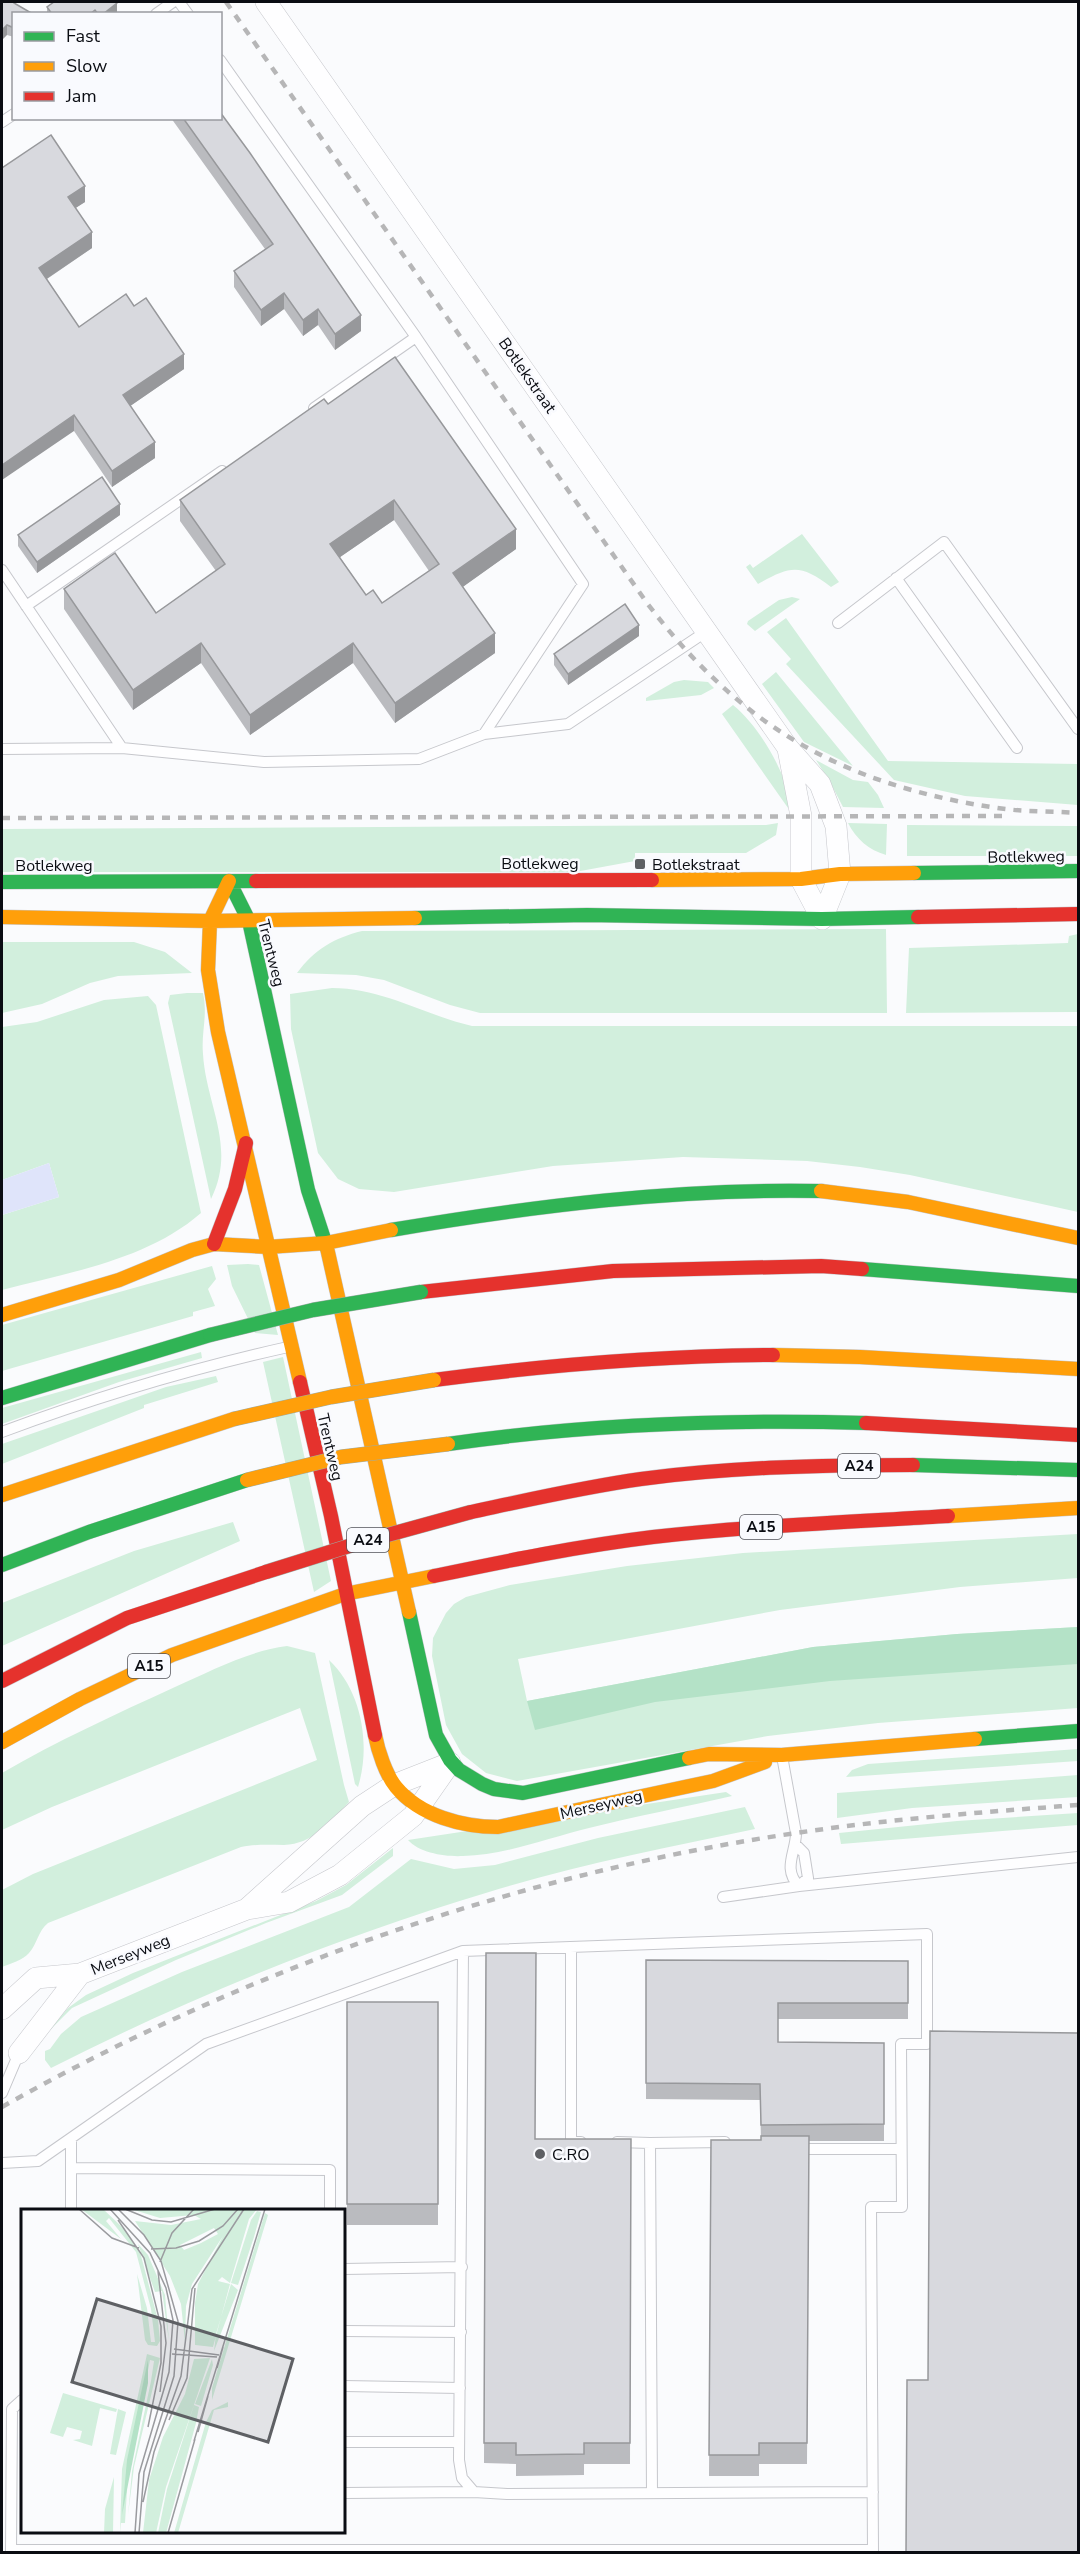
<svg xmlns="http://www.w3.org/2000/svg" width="1080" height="2554" font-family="'Nunito Sans',sans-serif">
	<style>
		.green { fill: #d2efdd }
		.forest { fill: #b4e2c7 }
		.water { fill: #dfe4fa }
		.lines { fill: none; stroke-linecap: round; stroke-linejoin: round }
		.lane-casing { stroke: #c6c7cc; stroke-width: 12 }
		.street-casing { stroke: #c6c7cc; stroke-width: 22 }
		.fast-casing { stroke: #c6c7cc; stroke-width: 15 }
		.slow-casing { stroke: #c6c7cc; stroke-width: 15 }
		.jam-casing { stroke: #c6c7cc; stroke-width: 15 }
		.lane { stroke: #fefeff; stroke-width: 10 }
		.street { stroke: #fefeff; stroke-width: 21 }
		.fast { stroke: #30b455; stroke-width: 14 }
		.slow { stroke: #ff9f0a; stroke-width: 14 }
		.jam { stroke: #e5322d; stroke-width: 14 }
		.rail { stroke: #b6b6b7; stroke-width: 4.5; stroke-dasharray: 8 8; stroke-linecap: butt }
		.fast-bridge-casing { stroke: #9faca6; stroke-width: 15; stroke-linecap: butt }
		.slow-bridge-casing { stroke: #9faca6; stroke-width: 15; stroke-linecap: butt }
		.jam-bridge-casing { stroke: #9faca6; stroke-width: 15; stroke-linecap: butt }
		.fast-bridge { stroke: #30b455; stroke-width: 14 }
		.slow-bridge { stroke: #ff9f0a; stroke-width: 14 }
		.jam-bridge { stroke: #e5322d; stroke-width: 14 }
		.wall { fill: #babbbf; fill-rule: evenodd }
		.shaded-wall { fill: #97989b }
		.building { fill: #d8d9de; stroke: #97989b; stroke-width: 1.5; fill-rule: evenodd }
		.poi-dot { fill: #5e6064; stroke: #f9fafe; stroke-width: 2 }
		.labels { text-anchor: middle; stroke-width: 5; stroke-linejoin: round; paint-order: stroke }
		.shield { fill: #f9fafe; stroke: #525359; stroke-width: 1.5 }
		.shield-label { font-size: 15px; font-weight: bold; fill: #0a0c12 }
		.street-label { font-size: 16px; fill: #0a0c12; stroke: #f9fafe }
		.poi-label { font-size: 16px; fill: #0a0c12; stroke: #f9fafe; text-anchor: start }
		.inset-road { fill: none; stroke: #9a9b9f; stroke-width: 1.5 }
		.view { fill: #5e6064; fill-opacity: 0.15; stroke: #5e6064; stroke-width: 3 }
		.inset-edge { fill: none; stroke: #0a0c12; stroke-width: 3 }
	</style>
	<rect width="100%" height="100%" fill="#fafbfd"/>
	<!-- green -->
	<path class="green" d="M802,534L839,582L831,587C800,563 790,566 758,584L746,567L750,564L753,568Z
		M792,597L800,599L755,631L747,624L748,621L779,600Z
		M786,618L888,761L1078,764V805L965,796L894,780L786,664L791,659L767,632Z
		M776,672L853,766L804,742L762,684Z
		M684,680L708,682L714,688L701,695L646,701V698L674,682Z
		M733,705C760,727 783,769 792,803L788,808L722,714Z
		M816,760L853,780L868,782L878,795L884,808L843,807L830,782Z
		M778,823L776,835L746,853H635V861L575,872H2V829L766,825Z
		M848,823L887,824L886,855C869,850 856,839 848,823Z
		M907,825L1078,826V856H907Z
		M886,929L887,1013H480L450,1005L384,980L356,975L297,973C315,949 334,938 362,931Z
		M1078,934V1012L906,1013L909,948L1068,943L1069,936Z
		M2,942H134L165,952L192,973L118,976L90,983L42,1004L2,1013Z
		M332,988C383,988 424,1015 472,1026H1078V1212L910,1175L860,1167L807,1161L683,1157L553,1166L394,1192L359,1189L338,1179L318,1153L291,1029L290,994Z
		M187,993H203C208,1016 201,1032 203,1054C206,1105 237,1147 211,1199L168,1003L170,995Z
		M148,996L156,1005L201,1213C147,1260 70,1272 2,1290V1215L59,1197L49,1163L2,1180V1027L37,1022L104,1000Z
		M248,1264L259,1265L278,1335L255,1333L232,1286L227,1265Z
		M212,1266L216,1279L208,1289L215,1306L193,1312V1316L2,1371V1325Z
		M201,1352L202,1358L119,1382L2,1424V1408Z
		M283,1357L331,1581L314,1592L263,1362Z
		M216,1376L218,1382L144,1405V1408L2,1464V1444L166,1387Z
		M233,1522L240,1541L2,1646V1603L134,1551Z
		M1078,1534V1578L960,1587L780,1610L518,1659L527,1701L813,1647L957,1634L1078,1627V1708L878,1723L768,1736L517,1781L486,1773L462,1754L446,1725L432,1656L433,1638L446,1613L454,1604L466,1597L510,1585L627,1566L743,1553Z
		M287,1646L315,1653L344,1785L349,1802C331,1822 313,1844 284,1845C269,1845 256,1844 241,1847L48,1923C38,1931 37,1944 29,1953C23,1960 10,1964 2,1967V1890L33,1874L317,1760L300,1708L52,1807L2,1830V1773C57,1741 116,1714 175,1687C211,1671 248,1651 287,1646Z
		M329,1660C362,1691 371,1745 358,1787L355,1784Z
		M1078,1749V1761L846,1777L852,1770L868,1764Z
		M1078,1775V1797L912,1808L837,1818V1793Z
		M726,1792L732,1796C685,1807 636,1816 589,1828C548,1838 505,1855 463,1856C446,1857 419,1853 408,1840Z
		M745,1807L755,1829C666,1848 576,1865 489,1892C336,1938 193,1996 51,2068L45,2060V2051L50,2049L61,2034L81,2017L182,1972L349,1907L411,1859L454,1869L495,1865L598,1838Z
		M1078,1813V1825L841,1844L839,1833L957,1821Z
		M393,1848V1856L342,1895L266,1923L176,1960L72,2008L43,2037L68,2008L86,1995L133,1973L316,1901L346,1885Z"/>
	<!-- forest -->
	<path class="forest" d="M1078,1627V1664L830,1681L655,1702L535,1730L527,1701L813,1647L957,1634Z"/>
	<!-- water -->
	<path class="water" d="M49,1163L59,1197L2,1215V1180Z"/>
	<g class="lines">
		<defs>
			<path id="lane" d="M179,2L188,14
				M156,14L173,2
				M220,60L416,337
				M2,122L14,114
				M314,408L416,337L583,584L484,734
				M2,570L122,748
				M896,578L1017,748
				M26,606L222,471
				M838,623L944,542L1078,729
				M2,749L122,748L264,762L419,759L484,734L568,724L707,631
				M2,1432C96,1397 190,1369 288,1347
				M782,1756L796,1833C796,1852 782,1869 799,1886L808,1878L804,1853L796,1845
				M723,1897L799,1886L1078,1857
				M571,1947V2142H581
				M463,1951L459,2460L462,2478L474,2492L507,2494L873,2492
				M2,2093L19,2053
				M617,2142L650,2143L652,2493
				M650,2143L725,2142
				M796,2149H901
				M2,2163L38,2161L206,2044L463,1951L927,1934V2044H901L902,2207H871L873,2552
				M71,2168L330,2170V2210
				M71,2210V2139
				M344,2269L462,2267
				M344,2331L461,2332
				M344,2386L460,2388
				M344,2442H459
				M344,2493L474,2492
				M11,2550H873
				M11,2552L12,2409L22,2400"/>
			<path id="street" d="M266,2L788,748L820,784L836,826L840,874L822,919
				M788,749L801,816V879L822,919
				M248,1908L362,1806L394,1785L450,1763
				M2,2009L36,1978L80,1974L247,1909L289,1902L340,1875L413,1816L450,1763
				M19,2053L80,1974"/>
			<path id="fast" d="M914,873L1078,871
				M229,881L249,921L308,1190L327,1248
				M2,882L256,881
				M415,918L587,915L822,919L918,917
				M391,1230C533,1206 677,1188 821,1191
				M862,1269L1078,1286
				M2,1398L210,1335
				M448,1444C587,1424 725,1419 866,1423
				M913,1465L1078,1470
				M2,1565L89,1532L247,1480
				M409,1612L436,1735L450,1760L459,1770L482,1784L494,1789L523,1793L689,1758
				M975,1739L1078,1731"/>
			<path id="slow" d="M652,880L801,879L840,874L914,873
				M229,881L210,921L208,970L218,1032L300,1382
				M2,917L210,921L415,918
				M821,1191L908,1202L1078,1238
				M327,1248L409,1612
				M2,1315L119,1280L192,1250L214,1244L268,1247L326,1243L391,1230
				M773,1355L860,1357L1078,1369
				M2,1495L234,1419
				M948,1516L1078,1508
				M375,1735C378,1751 386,1775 396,1787C420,1816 463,1827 498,1827L713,1781L765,1762
				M2,1742L80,1699L172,1655L345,1594L434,1576
				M689,1758L709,1754L782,1755L975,1739"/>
			<path id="jam" d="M256,881L652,880
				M918,917L1078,914
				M214,1244L235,1189L246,1143
				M421,1292L613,1271L821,1266L862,1269
				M434,1380C547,1365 660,1356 773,1355
				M300,1382L331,1516L375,1735
				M866,1423L1078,1435
				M471,1512C527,1500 584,1487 641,1479C731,1467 822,1465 913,1465
				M434,1576C506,1561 579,1546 653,1537C751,1526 849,1522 948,1516
				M2,1681L127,1618L266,1572"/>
		</defs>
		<!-- lane casing -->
		<use href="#lane" class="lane-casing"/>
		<!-- street casing -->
		<use href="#street" class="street-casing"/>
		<!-- fast casing -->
		<use href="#fast" class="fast-casing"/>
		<!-- slow casing -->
		<use href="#slow" class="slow-casing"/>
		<!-- jam casing -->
		<use href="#jam" class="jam-casing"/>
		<!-- lane -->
		<use href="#lane" class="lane"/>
		<!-- street -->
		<use href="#street" class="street"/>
		<!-- fast -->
		<use href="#fast" class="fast"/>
		<!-- slow -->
		<use href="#slow" class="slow"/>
		<!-- jam -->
		<use href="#jam" class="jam"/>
		<!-- rail -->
		<path class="rail" d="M226,2L647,603C741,727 843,785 997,808C1024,812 1052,811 1078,813
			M2,818L1007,816
			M2,2107C246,1969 518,1874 796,1833C890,1819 984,1812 1078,1805"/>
		<defs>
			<path id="fast-bridge" d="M210,1335L313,1310L421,1292"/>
			<path id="slow-bridge" d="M234,1419L331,1397L434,1380
				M247,1480L341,1457L448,1444"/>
			<path id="jam-bridge" d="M266,1572L362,1542L471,1512"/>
		</defs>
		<!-- fast-bridge casing -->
		<use href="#fast-bridge" class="fast-bridge-casing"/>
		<!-- slow-bridge casing -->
		<use href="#slow-bridge" class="slow-bridge-casing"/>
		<!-- jam-bridge casing -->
		<use href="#jam-bridge" class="jam-bridge-casing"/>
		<!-- fast-bridge -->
		<use href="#fast-bridge" class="fast-bridge"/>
		<!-- slow-bridge -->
		<use href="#slow-bridge" class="slow-bridge"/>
		<!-- jam-bridge -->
		<use href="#jam-bridge" class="jam-bridge"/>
	</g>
	<!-- wall -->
	<path class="wall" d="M2,2L14,14V37L7,35Z
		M54,2L117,13L47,14V7Z
		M171,118H220L361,331L335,350L318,325L303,336L284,309L261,326L234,287V271L265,249Z
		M2,168L85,202L75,208L92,248L47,279L79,327L134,306L184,369L130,406L155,458L112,487L74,431Z
		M328,404L516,549L462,587L495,653L395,723L353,663L250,735L201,663L133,710L64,609V589L156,613L216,571L180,521V500ZM394,520L429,571L382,603L366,595L340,557Z
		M120,515L37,573L18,546V535Z
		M639,636L568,685L554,665V654Z
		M486,1953L535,2139H631L630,2464H584V2475L516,2476V2464L484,2463Z
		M646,1960L908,1961V2019H778V2042L884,2043V2141H809L807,2464H759V2476H709L711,2140H761L760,2100L646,2099Z
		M347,2002H438V2225H347Z"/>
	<!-- shaded-wall -->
	<path class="shaded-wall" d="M117,3V14H103Z
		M7,25V35L2,40V30Z
		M85,186V202L68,213V197Z
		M92,232V248L39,284V268Z
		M284,293V309L261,326V310Z
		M318,309V325L303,336V320Z
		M361,315V331L335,350V334Z
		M184,354V369L123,411V395Z
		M74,415V431L2,480V465Z
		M155,442V458L112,487V471Z
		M394,500V520L330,564V544Z
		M120,504V515L37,573V562Z
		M516,529V549L453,594V573Z
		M639,625V636L568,685V674Z
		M495,633V653L395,723V703Z
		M201,643V663L133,710V690Z
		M353,643V663L250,735V715Z"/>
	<!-- building -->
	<path class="building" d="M2,2H14V3L33,14H14V28L7,25L2,30Z
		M54,2H116L117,3L103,14H98L95,10L90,14H52L47,7Z
		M220,112L250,153L361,315L335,334L318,309L303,320L284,293L261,310L234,271L273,244L183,118H220Z
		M51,135L85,186L68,197L92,232L39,268L79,327L126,294L134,306L146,298L184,354L123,395L155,442L112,471L74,415L2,465V168Z
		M395,357L516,529L453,573L495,633L395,703L353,643L250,715L201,643L133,690L64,589L115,553L156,613L225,564L180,500L324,399L328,404ZM394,500L439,564L382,603L373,590L366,595L330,544Z
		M102,477L120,504L37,562L18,535Z
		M625,604L639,625L568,674L554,654Z
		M486,1953H536L535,2139H631L630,2443H584V2454L516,2455V2443H484Z
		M646,1960L908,1961V2003H778V2042L884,2043V2124L761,2125L760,2084L646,2083Z
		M347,2002H438V2204H347Z
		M930,2031L1078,2033V2553H906L907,2380H928Z
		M761,2136H809L807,2443H759V2455H709L711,2140H761Z"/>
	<!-- markers -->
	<g class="poi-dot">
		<rect x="634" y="858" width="12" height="12" rx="3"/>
		<circle cx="540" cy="2154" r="6"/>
	</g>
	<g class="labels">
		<!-- shield labels -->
		<g class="shield">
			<rect x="838" y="1454" width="42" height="24" rx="4.5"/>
			<rect x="740" y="1515" width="42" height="24" rx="4.5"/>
			<rect x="347" y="1528" width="42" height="24" rx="4.5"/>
			<rect x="128" y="1654" width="42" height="24" rx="4.5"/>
		</g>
		<g class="shield-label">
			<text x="859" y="1471">A24</text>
			<text x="761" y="1532">A15</text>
			<text x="368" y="1545">A24</text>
			<text x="149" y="1671">A15</text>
		</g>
		<!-- street labels -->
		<g class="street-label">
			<text transform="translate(528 375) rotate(55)" y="6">Botlekstraat</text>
			<text transform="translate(1026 856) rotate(-1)" y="6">Botlekweg</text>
			<text x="540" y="869">Botlekweg</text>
			<text x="54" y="871">Botlekweg</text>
			<text transform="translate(272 953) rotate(76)" y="6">Trentweg</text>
			<text transform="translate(331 1447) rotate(77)" y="6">Trentweg</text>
			<text transform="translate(601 1804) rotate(-13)" y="6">Merseyweg</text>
			<text transform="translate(130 1954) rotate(-22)" y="6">Merseyweg</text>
		</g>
		<!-- poi labels -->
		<g class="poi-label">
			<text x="652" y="870">Botlekstraat</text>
			<text x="552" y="2160">C.RO</text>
		</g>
	</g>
	<!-- overview -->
	<g transform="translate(21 2209)">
		<rect width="324" height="324" fill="#fafbfd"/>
		<path d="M60,0H82L102,19L119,43L137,111L139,132L136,137L127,136L124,131L116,65L126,99L130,133H134L130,100L115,43L88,9L85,12L100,30ZM110,0H236L228,10L209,74L201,68L197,72L209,75L192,138L174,136V94L177,75L202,27L171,75L165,97L164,133L160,95L149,67L114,12L150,16L180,10L173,6L139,9ZM193,19L197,25L180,34L163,41L159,36ZM236,2L240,3L233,28L217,76L210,74L230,11ZM244,4L247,6L191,191V179ZM117,35L127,46L144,86L148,132L141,82L134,83ZM210,75L217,81L193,142L195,125ZM126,145L139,149L113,258L107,306L111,262L130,172L133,152L129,151L107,265L104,314H100L99,324L101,260ZM189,149L145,278L135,324H122L128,271L142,228L164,185L173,150ZM191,150L192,156L180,197L174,195ZM42,184L96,200L95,203L79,199L71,237L52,231L59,230L61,222L46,218L42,228L29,224ZM207,193V198L193,201L157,324H153L185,213L191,201ZM173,196L178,198L175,214L145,324H137L146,280ZM97,200L105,203L95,246L89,245ZM93,268L92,324H83L84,300Z" fill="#d2efdd" fill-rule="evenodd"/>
		<path d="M127,151V174L101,306L106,251Z" fill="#b4e2c7"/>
		<path class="inset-road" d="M58,0L91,29L118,39M89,0L129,44L145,79L152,111L148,163L118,265L114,324M97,0L123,26L140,52L157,112L153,167L123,263L118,324M104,0L131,11L150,13L194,0M97,11L123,49L140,117V154L127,218M130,40L155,39L178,32L202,17L217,0M139,53L151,24L173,0M137,62L145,134L139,183M153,140L198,146M151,145L196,148M196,159L202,138M148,211L166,169L174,79M177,223L187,187M173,232L244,0M122,293L133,243L160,167L171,80L223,0M147,324L174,230"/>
		<path class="view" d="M76,90L272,150L247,233L51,173Z"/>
		<rect width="324" height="324" class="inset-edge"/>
	</g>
	<!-- border -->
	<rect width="1080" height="2554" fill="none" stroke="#0a0c12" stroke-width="6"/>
	<!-- legend -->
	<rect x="12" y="12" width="210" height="108" fill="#f9fafe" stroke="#999ba0" stroke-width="1.5"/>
	<rect x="24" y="32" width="30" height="9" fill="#30b455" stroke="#999ba0" stroke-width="1.5"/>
	<text x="66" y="42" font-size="18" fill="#0a0c12">Fast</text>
	<rect x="24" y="62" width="30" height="9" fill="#ff9f0a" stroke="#999ba0" stroke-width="1.5"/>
	<text x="66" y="72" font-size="18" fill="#0a0c12">Slow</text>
	<rect x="24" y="92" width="30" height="9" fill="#e5322d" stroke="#999ba0" stroke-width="1.5"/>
	<text x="66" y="102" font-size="18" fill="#0a0c12">Jam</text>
</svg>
